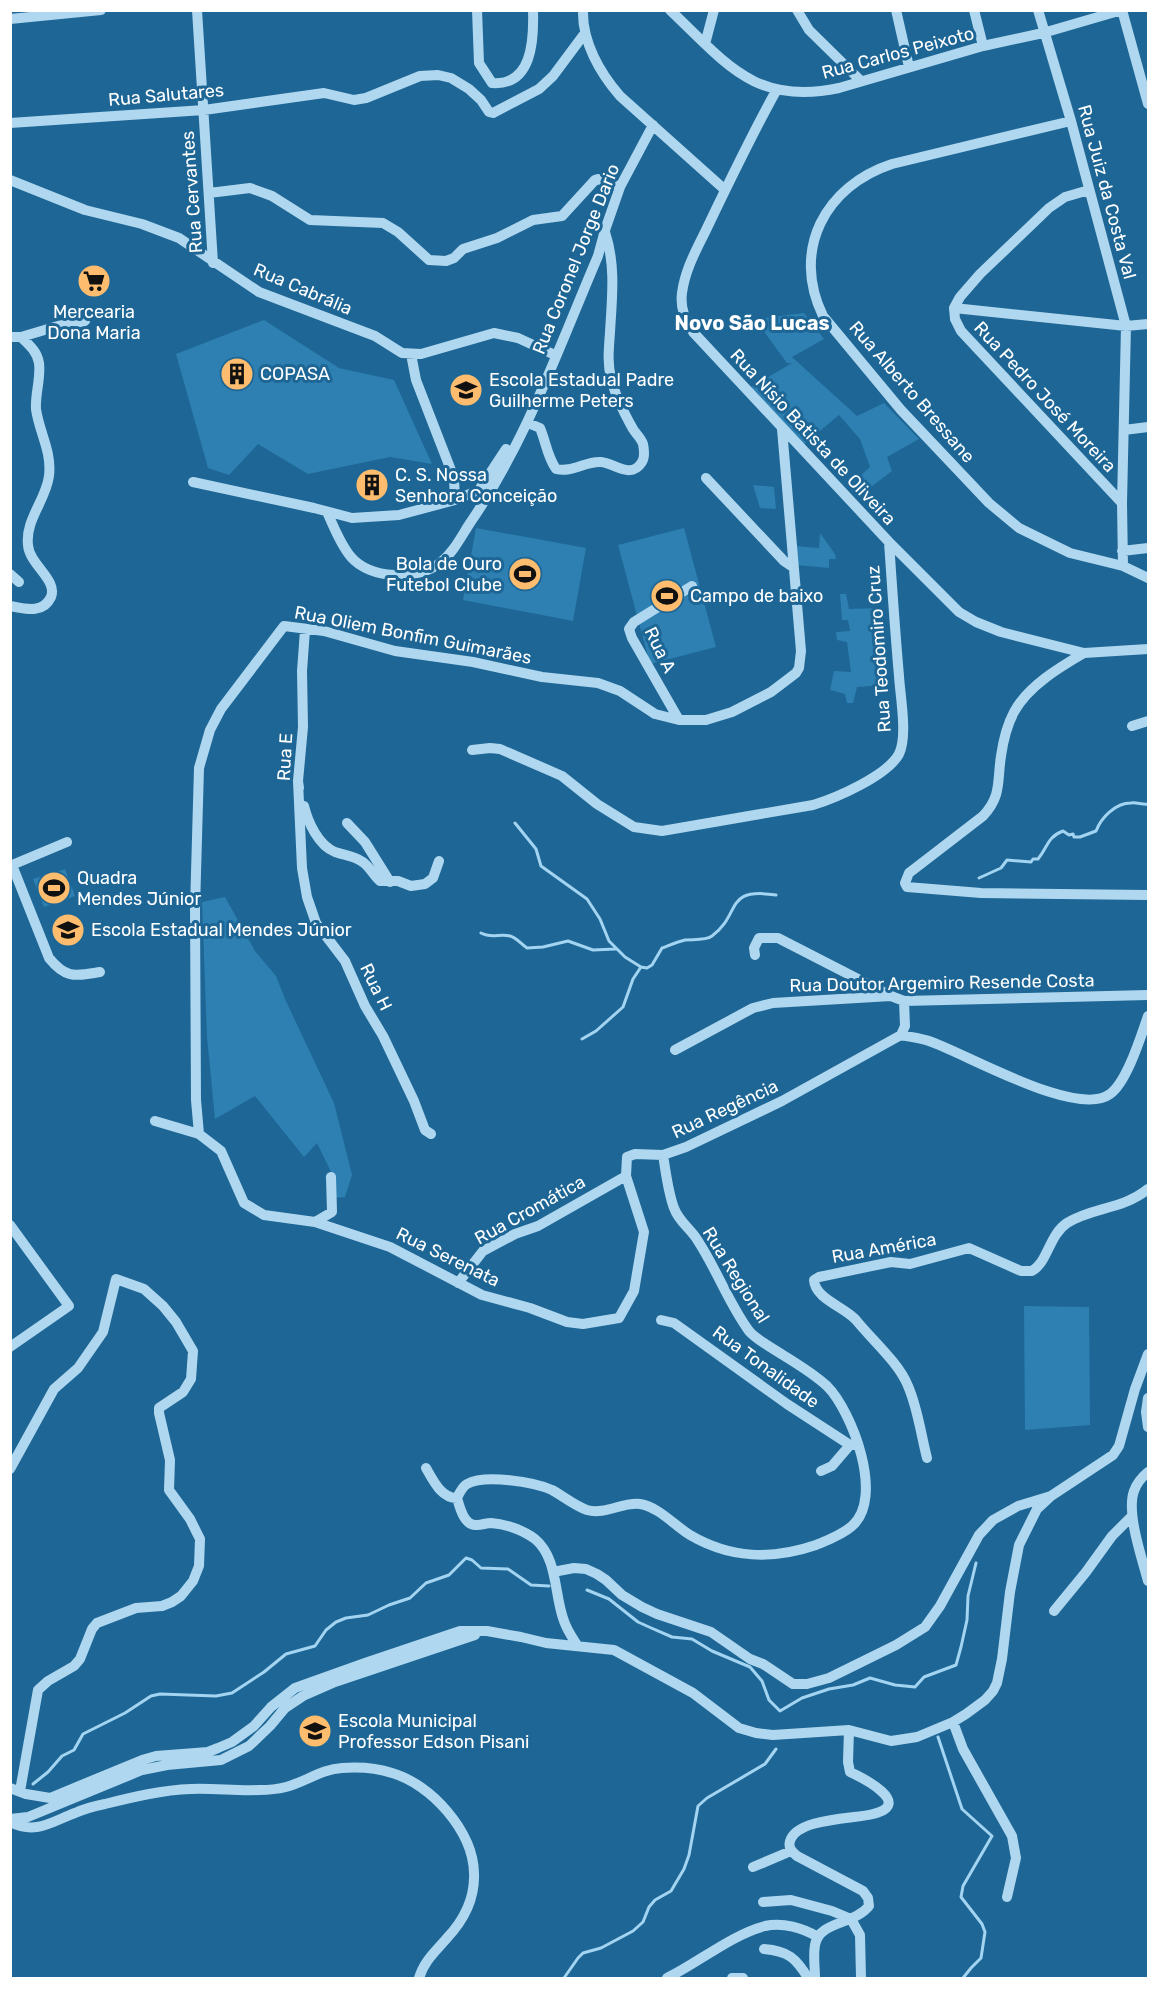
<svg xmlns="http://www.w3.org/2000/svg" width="1159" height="1989" font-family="Rubik,sans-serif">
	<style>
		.green { fill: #2d80b1 }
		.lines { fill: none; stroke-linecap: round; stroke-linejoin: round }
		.stream { stroke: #a3d4f1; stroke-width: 3 }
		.minor { stroke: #afd7ef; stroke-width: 10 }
		.labels { text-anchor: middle; stroke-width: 6; stroke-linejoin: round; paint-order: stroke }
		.street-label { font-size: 18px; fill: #fff; stroke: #1d6695 }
		.poi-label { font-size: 18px; fill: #fff; stroke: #1d6695; text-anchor: start }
		.neighbourhood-label { font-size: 20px; font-weight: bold; fill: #fff; stroke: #1d6695 }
	</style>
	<rect width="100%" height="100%" fill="#1d6695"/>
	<!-- green -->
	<path class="green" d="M804,313L824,339L792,357L857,416L884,403L919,439L887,457L892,471L858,497L848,487L870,467L860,439L839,415L802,446L748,389L792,363H787L755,319Z
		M264,320L339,368L394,380L432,464L390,457L308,474L258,444L229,475L208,468L176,354Z
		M753,485L774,487L776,509L760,508Z
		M476,528L586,548L573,621L463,600Z
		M684,528L716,647L650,664L618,545Z
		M820,533L835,554L836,559H829V568L796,565L795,546L819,548Z
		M840,594H846L849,609L877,608L885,685L857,687L853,703H847L845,694L830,690L834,671L851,672L847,642L837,640L836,632L850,631L848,620H842Z
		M65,869L75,896L44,907L33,879Z
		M225,897L255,951L276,976L285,999L334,1103L352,1175L345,1197L333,1198L325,1176L331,1172L317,1143L304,1157L255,1096L215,1119L207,1037L202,902Z
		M1024,1306L1089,1307L1090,1425L1025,1430Z"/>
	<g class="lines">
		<!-- stream -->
		<path class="stream" d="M515,823L536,849L541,866L587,899L600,919L609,941L625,957L641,967L647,968L652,965L662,948C670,945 677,942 685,940C693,939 705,941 712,936C742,914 723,887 776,895
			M979,878L1001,868L1007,860L1031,862L1033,859H1038C1048,847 1047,837 1063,831L1069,835L1073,834L1074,837H1080L1096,831C1101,818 1115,803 1131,803C1136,802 1143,805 1148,804
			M481,933C492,939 500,933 510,936C517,938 521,944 527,948L543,947L568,941L593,950L615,949
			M582,1039L596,1031L623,1007L633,979L641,967
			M587,1590L609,1599L638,1622L649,1627L672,1637L692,1639L712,1651L750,1667L762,1681L769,1700L780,1711L802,1698L829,1689L853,1685L870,1678L895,1685L915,1687L924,1677L956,1665L961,1647L967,1620L968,1596L976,1563
			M938,1737L962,1809L992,1836L963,1886L961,1897L982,1924L985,1932L981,1958L971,1968L963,1978
			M33,1784L48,1772L62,1756L74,1750L83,1734L125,1713L151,1696L160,1694L216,1696L232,1693L264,1672L286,1654L315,1646L326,1630L336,1622L346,1618L368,1615L389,1605L410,1598L426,1583L449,1575L466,1558L472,1560L481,1568L508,1569L531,1585L549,1586
			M564,1978L578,1958L583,1953L601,1948L633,1931L643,1922L649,1907L655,1900L671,1891L684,1869L689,1855L698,1806L707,1798L765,1764L776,1749"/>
		<!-- minor -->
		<path class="minor" d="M197,10L213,263
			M477,10L479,63L492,83
			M583,10C582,42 600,73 620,96L724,189
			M670,10C726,63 755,106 839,88L983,46L1043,33L1122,10
			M797,10L809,30L861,81
			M896,10L909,67
			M974,10L983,46
			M1038,10L1071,121L1126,326L1122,503L1123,566
			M1122,10L1148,104
			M10,19L101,10
			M705,44L714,10
			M492,83C532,86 534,41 533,10
			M776,91C751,136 729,182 707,228C697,249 685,269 682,293C680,308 685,319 693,332L889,542L959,612L976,622L1001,632L1084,653L1148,649
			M1071,121L892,164C825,186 791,250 823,316L901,410L989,503L1019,528L1070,553L1123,566L1148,578
			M10,123L204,110L324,93L354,100L366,98L420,76L438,75L451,78L469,89L481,100L489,112L493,113L539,89L553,76L585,33
			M10,180L85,210L142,224L179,238L259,292L375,336L402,353L421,354L494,333L518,338L555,355
			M209,193L250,188L272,196L310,220L383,223L398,232L429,260L446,261L454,258L463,249L497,238L533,220L562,216L595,180L598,179L620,187
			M954,308L955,319L961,331L1122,503
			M954,308L1126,326L1148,324
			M954,308L960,297L980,274L1049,208L1065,197L1089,190
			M10,337H21L58,326L85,321
			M411,354L416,380L454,478L455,500
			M528,423L540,428C546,442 547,456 556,469C572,473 585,461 601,462C614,463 631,480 642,462C645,457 644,449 643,444C641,438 636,434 633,429C624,413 615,396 611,378C607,362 609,348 610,332C612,298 616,265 605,232
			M1124,430L1148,427
			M706,478L784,561L793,567
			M193,482L314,508L352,518L399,515L455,500L479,490L506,449
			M327,512C334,527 340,544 351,557C370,579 417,581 440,563C453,553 461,537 470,523C526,442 559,347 598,256L605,230L620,187L653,125
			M1122,551L1148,548
			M10,574L19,582
			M10,606C26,609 43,614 51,597C58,580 29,564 28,545C25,520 46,500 49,476C52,451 39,432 36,409C35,394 41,378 39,363C37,351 29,345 21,337
			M1084,653C1060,667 1028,686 1014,712C1007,725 1003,742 1001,756C997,781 1002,796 983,816L909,873L905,883L907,887L981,893L1148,895
			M679,720L632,638L629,629L634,622L692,586
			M1132,726L1148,721
			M472,750L490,748L500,749L562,776L597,804L634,827L662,831L813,805C836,798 887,776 899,754C908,736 900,695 899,676C895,631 892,586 889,542
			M298,781L302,868L307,897L316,923L345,961L365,1006L383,1036L414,1101L425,1130L431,1134
			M299,788L298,781L303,727L302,671L305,630
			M304,806C308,822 318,845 335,852C343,855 354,856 361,861C369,865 373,875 380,881H398L411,886L425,884L433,878L439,861
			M347,823L365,842L390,882
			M67,842L12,865L49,958C66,979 75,976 100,972
			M755,955L754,948L759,938H778L891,996
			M901,1035C910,1037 920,1038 929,1041C965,1053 1077,1119 1110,1094C1127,1082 1141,1036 1148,1016
			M675,1050L753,1008L773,1003L891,996L904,1001L1148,995
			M155,1121L199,1134L221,1151L244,1203L264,1215L315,1222L332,1212L331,1177
			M199,1134L196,1100L195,908L199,768L210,730L221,709L284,626L324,631L395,651L473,662L542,677L598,683L620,691L655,714L679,720H706L732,712L771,692L796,673L799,668L801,651L782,429
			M315,1222L390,1247L482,1295L530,1308L567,1322L583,1324L619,1318L634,1291L644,1232L626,1176L627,1157L635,1154L663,1155L686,1147L782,1101L901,1035L905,1026L904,1001
			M10,1225L69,1306L10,1347
			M458,1283L483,1251L515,1234L538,1226L626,1176
			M661,1320L674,1323L787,1404L850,1445
			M1148,1398L1146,1412L1148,1427
			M927,1458C921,1435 918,1409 908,1386C899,1363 872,1340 856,1320C845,1307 815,1299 814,1280L819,1277L891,1262L910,1264L969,1248L1021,1271H1032C1048,1262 1049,1235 1067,1223C1092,1207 1122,1210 1148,1189
			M426,1468C433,1480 441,1498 457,1498
			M10,1469L54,1389L78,1368L103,1332L116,1279L144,1289L163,1306L176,1322L193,1351L191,1379L183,1392L159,1408V1413L170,1460L169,1490L190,1519L200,1539L199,1566L193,1581L181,1596L172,1602L162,1606L136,1608L97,1623L92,1629L80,1659L74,1666L48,1681L38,1690L20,1791
			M821,1471L832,1466L850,1445H856
			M1148,1472C1142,1477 1137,1482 1134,1491C1126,1513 1142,1558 1148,1581
			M553,1572L574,1568L586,1569L597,1574L606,1580L622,1595L642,1607L657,1614L711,1632L750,1659L763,1664L793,1684H807L829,1678L896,1645L925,1627L940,1606L979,1535L993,1520L1018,1506L1051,1496L1113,1455L1119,1446L1135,1389L1148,1354
			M1054,1611L1086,1572L1112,1536L1132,1516
			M577,1645C572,1637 567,1630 564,1621C554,1595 558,1558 535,1539C523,1530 506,1524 491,1523C486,1523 482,1525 477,1525C464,1526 460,1508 457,1498C460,1492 462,1487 467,1484C485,1474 534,1482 552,1490C563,1496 575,1506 587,1510C605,1515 622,1502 640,1504C659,1507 675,1526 690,1535C731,1559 772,1560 816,1545C828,1540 842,1535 852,1526C885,1498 852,1411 827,1386C810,1370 787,1358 767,1345C761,1341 754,1337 749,1331C729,1304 717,1270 698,1241C691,1229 679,1222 674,1208C668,1192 666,1173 663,1155
			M953,1722L963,1749L1012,1836L1016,1858L1007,1897
			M10,1788L26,1794L50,1798L142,1760L156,1756L208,1752L218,1748L232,1742L254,1726L271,1707L295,1688L365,1663L460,1631H487L521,1637L546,1643L614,1650L693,1693L739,1728L756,1733L773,1735L849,1730L891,1741L917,1737L953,1722L966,1714L985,1700L993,1691L997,1683L1002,1659L1010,1592L1019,1545L1037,1509L1051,1496
			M10,1819L28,1817L142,1770L167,1765L221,1760L249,1746L270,1726L285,1708L303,1696L335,1682L475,1635
			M10,1822C36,1835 51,1822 75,1813C84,1809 95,1806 105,1804C133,1797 162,1790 191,1789C213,1788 236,1791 259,1790C268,1790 278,1789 286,1787C305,1782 322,1769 342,1768C357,1767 377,1768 392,1773C431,1784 473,1831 474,1873C475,1898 464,1920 447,1938C435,1952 424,1961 419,1978
			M753,1867L791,1851
			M763,1902L791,1900L832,1911L851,1919L860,1935L861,1978
			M764,1949C788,1951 796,1958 808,1978
			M667,1978C698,1963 731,1935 765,1926C783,1922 803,1928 818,1937
			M732,1978H743
			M815,1978C815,1968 813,1956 815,1945C819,1921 854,1925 869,1906L868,1898L863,1891L797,1856C792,1852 788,1848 790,1841C797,1818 854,1819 873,1814C914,1804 863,1778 850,1772L848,1762L849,1730"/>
	</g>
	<!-- icons -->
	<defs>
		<symbol id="supermarket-disc" viewBox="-11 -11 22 22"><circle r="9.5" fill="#febc6e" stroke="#1d6695"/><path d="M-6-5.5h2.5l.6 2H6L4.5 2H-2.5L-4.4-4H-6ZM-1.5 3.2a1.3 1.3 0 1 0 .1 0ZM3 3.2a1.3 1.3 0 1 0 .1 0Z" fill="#111"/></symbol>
		<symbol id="building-disc" viewBox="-11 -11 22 22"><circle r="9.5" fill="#febc6e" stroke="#1d6695"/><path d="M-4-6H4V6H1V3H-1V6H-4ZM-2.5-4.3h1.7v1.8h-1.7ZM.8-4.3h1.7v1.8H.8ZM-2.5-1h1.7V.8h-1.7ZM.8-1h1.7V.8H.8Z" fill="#111"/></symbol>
		<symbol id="school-disc" viewBox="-11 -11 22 22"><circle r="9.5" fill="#febc6e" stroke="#1d6695"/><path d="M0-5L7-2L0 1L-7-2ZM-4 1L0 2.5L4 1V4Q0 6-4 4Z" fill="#111"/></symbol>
		<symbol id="stadium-disc" viewBox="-11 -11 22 22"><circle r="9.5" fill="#febc6e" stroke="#1d6695"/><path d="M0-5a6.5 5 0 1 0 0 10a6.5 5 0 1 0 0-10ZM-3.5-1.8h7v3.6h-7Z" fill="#111"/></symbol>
	</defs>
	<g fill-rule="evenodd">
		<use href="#supermarket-disc" x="75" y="262" width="38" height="38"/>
		<use href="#building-disc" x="218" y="355" width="38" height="38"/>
		<use href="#school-disc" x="447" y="371" width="38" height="38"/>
		<use href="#building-disc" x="353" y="466" width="38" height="38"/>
		<use href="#stadium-disc" x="506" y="555" width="38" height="38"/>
		<use href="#stadium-disc" x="648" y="577" width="38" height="38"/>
		<use href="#stadium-disc" x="35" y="869" width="38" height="38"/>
		<use href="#school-disc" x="49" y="911" width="38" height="38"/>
		<use href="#school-disc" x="296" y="1712" width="38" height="38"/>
	</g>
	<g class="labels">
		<!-- street labels -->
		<g class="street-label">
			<text transform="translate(898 53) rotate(-15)" y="6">Rua Carlos Peixoto</text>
			<text transform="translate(166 95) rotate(-5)" y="6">Rua Salutares</text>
			<text transform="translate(192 192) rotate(-94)" y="6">Rua Cervantes</text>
			<text transform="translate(1107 192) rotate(75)" y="6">Rua Juiz da Costa Val</text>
			<text transform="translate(576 259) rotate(-68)" y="6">Rua Coronel Jorge Dario</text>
			<text transform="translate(303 289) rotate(23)" y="6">Rua Cabrália</text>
			<text transform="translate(912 392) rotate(49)" y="6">Rua Alberto Bressane</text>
			<text transform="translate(1045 397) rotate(47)" y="6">Rua Pedro José Moreira</text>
			<text transform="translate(813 437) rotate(47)" y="6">Rua Nísio Batista de Oliveira</text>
			<text transform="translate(413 635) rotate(11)" y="6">Rua Oliem Bonfim Guimarães</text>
			<text transform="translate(879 649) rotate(-94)" y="6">Rua Teodomiro Cruz</text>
			<text transform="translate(660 650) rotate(64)" y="6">Rua A</text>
			<text transform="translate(285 757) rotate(-87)" y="6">Rua E</text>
			<text transform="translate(942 983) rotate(-1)" y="6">Rua Doutor Argemiro Resende Costa</text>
			<text transform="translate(376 987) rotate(64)" y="6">Rua H</text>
			<text transform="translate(725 1109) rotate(-25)" y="6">Rua Regência</text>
			<text transform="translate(530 1210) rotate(-29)" y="6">Rua Cromática</text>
			<text transform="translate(884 1248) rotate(-10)" y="6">Rua América</text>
			<text transform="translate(448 1257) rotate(26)" y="6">Rua Serenata</text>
			<text transform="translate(736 1275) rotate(58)" y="6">Rua Regional</text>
			<text transform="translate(766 1367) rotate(36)" y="6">Rua Tonalidade</text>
		</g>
		<!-- poi labels -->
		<g class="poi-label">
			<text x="94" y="318" text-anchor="middle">Mercearia<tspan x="94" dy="21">Dona Maria</tspan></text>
			<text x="260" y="380">COPASA</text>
			<text x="489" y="386">Escola Estadual Padre<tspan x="489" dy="21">Guilherme Peters</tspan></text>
			<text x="395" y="481">C. S. Nossa<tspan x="395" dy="21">Senhora Conceição</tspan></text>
			<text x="502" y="570" text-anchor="end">Bola de Ouro<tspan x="502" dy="21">Futebol Clube</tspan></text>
			<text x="690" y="602">Campo de baixo</text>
			<text x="77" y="884">Quadra<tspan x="77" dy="21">Mendes Júnior</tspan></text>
			<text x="91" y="936">Escola Estadual Mendes Júnior</text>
			<text x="338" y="1727">Escola Municipal<tspan x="338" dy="21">Professor Edson Pisani</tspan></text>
		</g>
		<!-- neighbourhood labels -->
		<g class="neighbourhood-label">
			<text x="752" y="330">Novo São Lucas</text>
		</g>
	</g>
	<!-- border -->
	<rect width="1159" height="1989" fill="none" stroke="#ffffff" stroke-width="24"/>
</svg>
